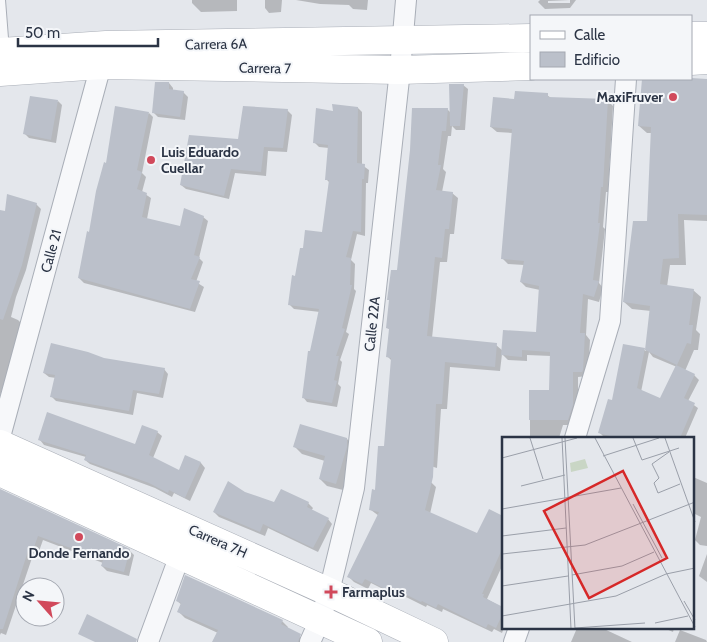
<svg xmlns="http://www.w3.org/2000/svg" width="707" height="642" font-family="Cabin,sans-serif">
	<style>
		.shadow { fill: #0003; fill-rule: evenodd }
		.building { fill: #bbc0ca }
		.lines { fill: none; stroke-linecap: round; stroke-linejoin: round }
		.lane-casing { stroke: #a9aeb7; stroke-width: 12 }
		.street-casing { stroke: #a9aeb7; stroke-width: 22 }
		.secondary-casing { stroke: #a9aeb7; stroke-width: 29 }
		.lane { stroke: #f7f8fa; stroke-width: 10 }
		.street { stroke: #f7f8fa; stroke-width: 20 }
		.secondary { stroke: #fff; stroke-width: 28 }
		.poi-dot { fill: #d1495b; stroke: #f4f6f9; stroke-width: 2 }
		.labels { text-anchor: middle; stroke-width: 4; stroke-linejoin: round; paint-order: stroke }
		.street-label { font-size: 14px; fill: #2b3445; stroke: #f4f6f9 }
		.poi-label { font-size: 14px; font-weight: bold; fill: #2b3445; stroke: #f4f6f9; text-anchor: start }
		.inset-road { fill: none; stroke: #9a9fa9; stroke-width: 1 }
		.view { fill: #d62828; fill-opacity: 0.15; stroke: #d62828; stroke-width: 2.5 }
		.inset-edge { fill: none; stroke: #2b3445; stroke-width: 2.5 }
	</style>
	<rect width="100%" height="100%" fill="#e4e7ec"/>
	<!-- shadow -->
	<path class="shadow" d="M192,0H237V11L201,12L192,3Z
		M265,0H282L281,12L269,13L265,8Z
		M296,0H368L367,10L353,9L349,5L320,4Z
		M540,0H576L570,8L545,9L538,2ZM570,0V3H548V1Z
		M643,79L707,80V221L684,220L686,265H670L667,287L693,290L701,297L696,330L700,334L698,350H694L685,371L694,375L699,380L688,401L698,408L685,438H602L603,436L600,433L613,402L644,350L646,351L651,311L632,309L624,302L649,222L652,133H647L639,126ZM649,352L653,357L677,367L661,400L641,392Z
		M169,83L173,88V91L183,92L188,97L185,120L158,117L153,112Z
		M463,85L468,89L465,130H456L452,126L451,136H448L443,169L446,172L442,192L452,193L458,198L454,234H450L447,262H440L432,338L496,345L503,351L537,334L540,290L526,287L521,282L524,265L508,264L502,258L513,133L497,132L491,127L516,100L547,95L551,98L608,101L613,106L608,192H606L603,227L605,229L599,283L603,288L599,302L588,299L586,335L590,340L588,376L578,377V411L573,425H563L559,438H530V391H550L551,356L527,355V361L508,360L502,354L500,371L450,367L447,409H441L437,468L407,459L436,487L430,514L478,535L490,511L503,517V564L487,599L503,608L504,628L502,633L494,629L492,632L443,609L442,612L427,605L426,607L400,594L399,597L371,583L368,589L354,582L348,576L379,516L371,510L385,447L392,361L388,357L390,330L388,328L398,272L447,109L451,113Z
		M58,101L62,105L56,143L29,138L25,134Z
		M358,108L362,112V165L369,170L368,183H366L365,236L357,234L351,260L355,264L354,289L356,291L346,332L349,334L340,360L342,362L338,384L341,387L337,407L307,402L303,397L320,312L294,309L289,304L304,250L323,233L330,183L326,179L329,148L319,147L315,143L334,112Z
		M287,110L292,115L287,152L268,151L266,176L235,173L229,199L186,189L181,185L239,140Z
		M149,113L153,117L142,173L146,177L142,192L151,198L147,219L181,227L203,217L208,221L199,258L203,262L196,282L204,287L195,312L84,283L79,278L107,164Z
		M36,204L41,209L26,270L16,297L11,317L18,320L22,324L0,396V265Z
		M103,359L164,369L168,374L163,398L137,393L133,415L56,401L52,397L56,378L49,377L44,373Z
		M157,432L162,436L153,458L180,472L186,457L201,463L205,468L190,501L174,493L172,497L155,488L90,464L85,460L86,457L44,445L40,440L136,445Z
		M347,439L354,446L353,455L343,490L327,486L320,479L325,461L302,454L295,447Z
		M693,477L707,483V546L700,545L695,540L701,517L693,513Z
		M0,491L129,550L134,555L129,576L107,571L102,566L103,563L43,540L38,554L34,552L6,635L1,633L0,635Z
		M245,494L275,504L308,503L313,508L311,511L328,519L332,524L318,552L268,528L265,536L219,517L214,512Z
		M707,554V582L699,576Z
		M177,601L282,621L288,627L287,629L296,633L301,639L300,642H213L218,633L185,618L179,612L182,605Z
		M577,628H602L632,642H571Z
		M664,628H674L673,632Z
		M680,630L706,640L707,642H675Z"/>
	<!-- building -->
	<path class="building" d="M691,78L707,79V215L678,214L679,258L663,259L660,284L694,289L689,325H693L691,344L687,343L677,365L645,350L650,306L623,302L633,221H647L651,127L638,126L642,79Z
		M155,82H169V89L184,91L180,117L152,113Z
		M449,84H464L460,126H450Z
		M515,91L548,93V97L608,99L603,187H601L598,223H600L593,280L599,281L594,297L583,294L580,333H585L583,370L582,372H573V405L568,420H529V390H549L550,352L522,350V357L501,355L503,330L536,332L539,286L520,282L524,261L501,259L512,129L490,127L493,97L514,99Z
		M30,96L58,100L51,140L23,134Z
		M332,104L358,107L357,163L365,164L364,179H362L361,232L353,231L346,257L351,258L350,285H352L342,328L345,329L336,356H339L334,380L337,381L332,403L302,398L308,351H310L319,309L288,305L292,275L295,276L300,248H303L305,230L322,232L329,180H325L328,145L313,143L316,108L333,111Z
		M115,106L149,112L137,170L142,172L137,189L147,193L142,217L180,226L184,208L204,216L194,255L200,257L191,279L200,281L190,309L78,278L87,231L89,232L96,191L104,162L106,163Z
		M243,106L288,109L283,148L264,147L261,172L231,169L224,196L180,185L189,135L238,139Z
		M412,108H448L446,131H442L438,165H441L436,190L453,192L449,229H445L442,258L435,257L427,336L497,343L495,367L445,362L442,404H436L433,477L425,510L477,533L489,509L503,516V547L482,594H484L483,597L503,607V613L496,628L488,624L486,628L438,604L436,608L422,601L421,602L395,589L393,593L365,579L362,584L347,577L379,512L369,510L372,489L375,490L378,446H384L391,358L386,357L389,329L386,328L389,300H387L391,270H397L410,150Z
		M7,194L37,203L22,265L3,320L0,319V210L5,211Z
		M51,343L88,352L104,358L165,368L159,394L133,390L129,411L50,397L55,375L43,373Z
		M623,344L645,348L637,388L660,398L676,365L695,374L684,398L695,403L680,438H617L598,433L608,399L612,400Z
		M47,412L135,444L142,425L158,431L149,455L179,470L185,455L201,462L185,498L169,490L168,493L149,483L84,460L86,455L38,440Z
		M300,424L347,438V447L336,484L319,479L325,456L293,447Z
		M228,481L245,492L274,502L281,489L309,502L307,507L329,518L313,548L263,524L260,532L213,512Z
		M0,489L130,549L124,572L101,566L103,560L38,536L33,550L29,548L3,629H0Z
		M185,575L283,620L281,624L301,634L298,642H212L218,630L177,612L181,603L176,601Z
		M87,614L137,639L136,642H95L78,634Z"/>
	<g class="lines">
		<defs>
			<path id="lane" d="M0,0L4,51"/>
			<path id="street" d="M0,437L101,65
				M575,438L610,321L626,79
				M148,642L180,555
				M310,642L320,620L329,592L354,488L400,70L406,0
				M514,642L519,628"/>
			<path id="secondary" d="M691,36H707
				M0,52L106,45L531,38
				M691,61L707,60
				M0,72L101,65L400,70L531,66
				M0,444L329,592L434,642
				M0,472L368,642"/>
		</defs>
		<!-- lane casing -->
		<use href="#lane" class="lane-casing"/>
		<!-- street casing -->
		<use href="#street" class="street-casing"/>
		<!-- secondary casing -->
		<use href="#secondary" class="secondary-casing"/>
		<!-- lane -->
		<use href="#lane" class="lane"/>
		<!-- street -->
		<use href="#street" class="street"/>
		<!-- secondary -->
		<use href="#secondary" class="secondary"/>
	</g>
	<!-- markers -->
	<g class="poi-dot">
		<circle cx="673" cy="97" r="5"/>
		<circle cx="151" cy="160" r="5"/>
		<circle cx="79" cy="537" r="5"/>
		<path d="M328.5 584.5h5v5h5v5h-5v5h-5v-5h-5v-5h5z"/>
	</g>
	<g class="labels">
		<!-- street labels -->
		<g class="street-label">
			<text transform="translate(216 44) rotate(-1)" y="5">Carrera 6A</text>
			<text transform="translate(265 68) rotate(1)" y="5">Carrera 7</text>
			<text transform="translate(51 251) rotate(-75)" y="5">Calle 21</text>
			<text transform="translate(372 324) rotate(-84)" y="5">Calle 22A</text>
			<text transform="translate(218 541) rotate(24)" y="5">Carrera 7H</text>
		</g>
		<!-- poi labels -->
		<g class="poi-label">
			<text x="663" y="102" text-anchor="end">MaxiFruver</text>
			<text x="161" y="157">Luis Eduardo<tspan x="161" dy="16">Cuellar</tspan></text>
			<text x="79" y="558" text-anchor="middle">Donde Fernando</text>
			<text x="342" y="597">Farmaplus</text>
		</g>
	</g>
	<!-- overview -->
	<g transform="translate(502 437)">
		<rect width="192" height="192" fill="#e4e7ec"/>
		<path d="M83,22L86,31L69,35L68,26Z" fill="#c9d6c5"/>
		<path class="inset-road" d="M28,1L41,42M60,1L69,192M63,1L73,192M93,1L193,190M131,1L140,23L177,11M163,1L193,85M167,15L150,27L157,41L152,46L156,56L178,47M101,19L157,1M0,21L75,1M19,49L63,38M131,67L160,121M0,72L119,51M0,99L64,91M0,117L83,108L193,65M70,138L120,129L152,115M0,149L66,139M182,164L193,183M0,179L114,159L164,137L193,131M153,186L186,179M73,191L143,186"/>
		<path class="view" d="M121,34L165,121L87,161L42,74Z"/>
		<rect width="192" height="192" class="inset-edge"/>
	</g>
	<!-- legend -->
	<rect x="530" y="15" width="162" height="65" fill="#f4f6f9" stroke="#a4a8b1"/>
	<rect x="540" y="31" width="25" height="8" fill="#ffffff" stroke="#a4a8b1"/>
	<text x="574" y="40" font-size="15" fill="#2b3445">Calle</text>
	<rect x="540" y="52" width="25" height="15" fill="#bbc0ca" stroke="#a4a8b1"/>
	<text x="574" y="65" font-size="15" fill="#2b3445">Edificio</text>
	<!-- north arrow -->
	<g transform="translate(40 602) rotate(297)"><circle r="24" fill="#f4f6f9" stroke="#a4a8b1"/>
	<path d="M0-4L9 19L0 12L-9 19Z" fill="#d1495b"/>
	<text y="-8" font-size="14" font-weight="bold" text-anchor="middle" fill="#2b3445">N</text>
	</g>
	<!-- scale -->
	<path d="M18 38v8h140v-8" fill="none" stroke="#2b3445" stroke-width="2.5"/>
	<text x="25" y="38" font-size="15" fill="#2b3445" stroke="#f4f6f9" stroke-width="4" paint-order="stroke">50 m</text>
</svg>
